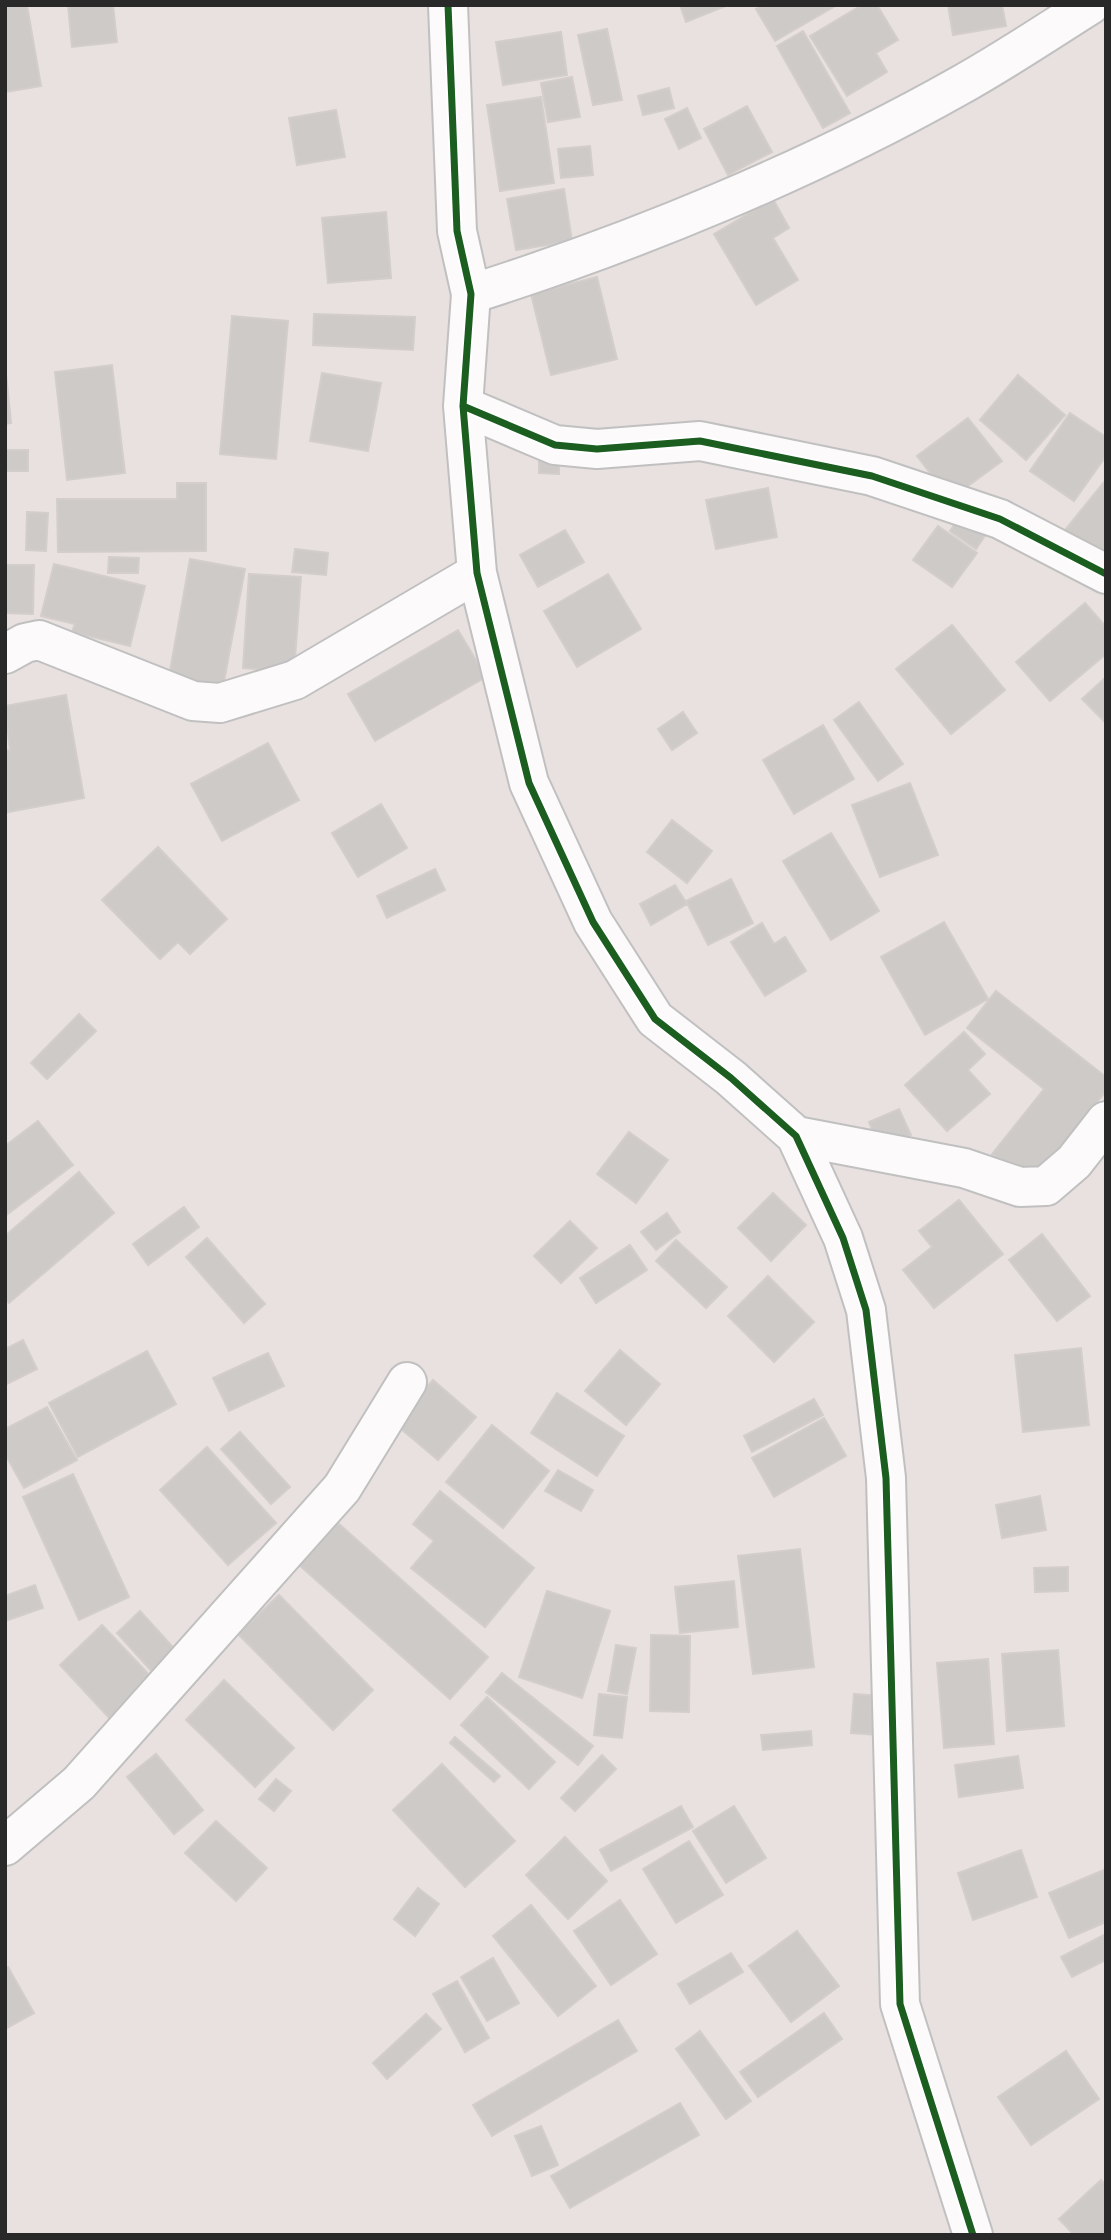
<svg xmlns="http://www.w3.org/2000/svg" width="1111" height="2240" font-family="'Open Sans',sans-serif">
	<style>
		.building { fill: #cecac8; stroke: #d3cdcb; stroke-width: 2 }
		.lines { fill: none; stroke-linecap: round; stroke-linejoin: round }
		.minor-casing { stroke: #c1c0c1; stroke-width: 42 }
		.minor { stroke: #fcfafa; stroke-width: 38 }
		.cycleway-casing { stroke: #fff; stroke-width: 11 }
		.cycleway { stroke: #1b5e20; stroke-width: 7 }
	</style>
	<rect width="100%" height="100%" fill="#e8e1df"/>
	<!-- building -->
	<path class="building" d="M5,5H27L41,86L5,92Z
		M68,5H113L117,42L72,47Z
		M680,5H728L686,22Z
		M764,5H837L775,41L756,9Z
		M862,5H877L898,40L876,53L887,72L847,96L810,36Z
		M948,5H1002L1006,26L953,35Z
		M607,29L622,100L593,105L578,35Z
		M803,31L850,113L823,128L777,46Z
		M561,32L567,75L503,85L496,42Z
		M572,77L580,117L548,122L541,83Z
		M669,88L674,108L643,115L638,96Z
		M541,97L554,183L500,191L487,105Z
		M747,106L772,152L728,175L704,129Z
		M687,108L701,138L679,149L665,119Z
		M336,110L345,157L297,165L289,118Z
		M590,146L593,175L561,178L558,149Z
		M564,189L572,241L516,250L507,199Z
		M773,199L789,228L773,238L798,280L756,305L714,234Z
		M386,212L391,278L328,283L322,218Z
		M597,277L617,359L551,375L531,294Z
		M314,314L415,317L413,350L313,345Z
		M232,316L288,321L276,459L220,454Z
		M5,364L11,423L5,424Z
		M112,365L125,473L67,480L55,372Z
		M322,373L381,383L368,451L310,441Z
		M1018,375L1065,415L1026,460L980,420Z
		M1070,413L1106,437V456L1074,501L1030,471Z
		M968,418L1002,461L950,499L917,456Z
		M539,449L559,450V474L539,473Z
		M5,450H28V471H5Z
		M1104,482L1106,483V562L1065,530Z
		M177,483H206V551L58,552L57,499H177Z
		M768,488L777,537L716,549L706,500Z
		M27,512L48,513L46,551L26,550Z
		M962,513L988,531L976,549L950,531Z
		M938,526L977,553L952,587L913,560Z
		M565,530L584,562L538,587L520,555Z
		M295,549L328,553L326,575L292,572Z
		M109,557L139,558L138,573H108Z
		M190,559L245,569L222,692L168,682Z
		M54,564L145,586L130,646L72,632L75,624L41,616Z
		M5,565H34L33,614L5,613Z
		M249,574L301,577L294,672L243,668Z
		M608,574L641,629L577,667L544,611Z
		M1085,603L1106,627V654L1050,701L1016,662Z
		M952,625L1005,690L951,734L896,669Z
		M458,630L486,677L375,741L348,694Z
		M1106,677V723L1082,699Z
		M66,695L84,798L8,812L5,751L10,750L5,706Z
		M859,702L903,764L878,781L834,720Z
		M683,712L697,733L672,750L658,729Z
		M823,725L854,779L794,814L763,760Z
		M268,743L299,800L222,841L191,784Z
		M910,783L938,855L880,877L852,805Z
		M381,804L407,848L358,877L332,833Z
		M672,820L712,851L687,883L647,852Z
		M831,833L879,911L831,940L783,861Z
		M158,847L227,919L190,954L178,942L160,959L102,900Z
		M435,869L445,890L387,918L377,896Z
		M731,879L753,923L708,945L686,901Z
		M675,885L687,904L651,925L640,904Z
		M944,922L988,999L925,1035L881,957Z
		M762,923L774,944L785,937L806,971L765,996L731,942Z
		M996,991L1106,1077V1091L1031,1184L992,1154L1044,1089L967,1028Z
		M79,1014L96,1031L47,1079L31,1063Z
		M964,1032L985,1054L968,1070L990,1094L947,1131L905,1085Z
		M899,1109L911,1135L880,1148L869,1122Z
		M38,1121L73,1165L5,1216V1146Z
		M629,1132L668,1160L636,1203L597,1174Z
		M79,1172L114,1213L9,1303L5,1299V1236Z
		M773,1193L806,1225L771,1261L738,1228Z
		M959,1200L1003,1254L934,1308L903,1270L932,1247L919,1231Z
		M184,1207L199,1227L148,1265L133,1244Z
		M667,1213L680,1232L656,1250L641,1232Z
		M570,1221L597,1248L561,1283L534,1256Z
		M1042,1234L1090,1296L1057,1321L1009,1260Z
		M207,1238L265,1304L244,1323L186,1257Z
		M676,1240L727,1287L706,1308L656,1261Z
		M630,1245L647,1270L596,1303L580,1278Z
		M768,1276L814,1322L774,1362L728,1316Z
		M23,1340L37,1369L5,1385V1349Z
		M1081,1348L1089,1425L1023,1432L1015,1355Z
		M620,1350L660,1384L626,1425L585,1391Z
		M147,1351L176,1404L78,1457L49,1403Z
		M268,1353L284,1386L229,1411L213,1378Z
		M433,1380L476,1417L438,1460L395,1424Z
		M557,1393L624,1436L597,1476L531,1433Z
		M814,1399L823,1415L752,1452L744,1436Z
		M47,1407L77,1460L24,1488L5,1454V1429Z
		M824,1418L846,1456L774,1497L752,1458Z
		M492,1425L549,1471L503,1528L446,1482Z
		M240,1432L290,1487L271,1504L221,1449Z
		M207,1447L276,1523L228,1565L160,1490Z
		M558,1470L593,1490L581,1511L545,1491Z
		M73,1474L129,1597L79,1620L23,1497Z
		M440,1491L534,1568L485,1627L411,1568L434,1541L413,1524Z
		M1040,1496L1046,1530L1002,1538L996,1505Z
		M338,1523L488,1657L450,1699L299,1565Z
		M800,1549L814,1667L753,1674L738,1556Z
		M1068,1567V1591L1035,1592L1034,1568Z
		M734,1581L738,1627L680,1633L675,1587Z
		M35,1585L43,1608L5,1621V1596Z
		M547,1591L610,1611L582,1698L519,1677Z
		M279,1595L373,1690L333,1730L238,1634Z
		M140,1611L180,1655L156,1676L117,1633Z
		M102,1625L156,1682L113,1722L60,1665Z
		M651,1635L690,1636L689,1712L650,1711Z
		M616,1645L636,1648L627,1694L608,1691Z
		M1058,1650L1064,1726L1007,1731L1002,1654Z
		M988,1659L994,1744L944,1748L937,1663Z
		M502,1673L593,1746L578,1765L486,1692Z
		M224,1680L294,1748L255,1787L186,1720Z
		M599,1694L627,1697L622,1738L594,1735Z
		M854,1694L881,1696L878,1735L851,1733Z
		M487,1697L555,1762L529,1789L461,1725Z
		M811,1731L812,1745L763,1750L761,1735Z
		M455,1737L500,1776L494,1782L450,1743Z
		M156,1754L203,1810L174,1834L127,1777Z
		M602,1755L616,1769L575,1811L561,1798Z
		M1018,1756L1023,1788L959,1797L955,1765Z
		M442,1764L515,1841L465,1887L393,1810Z
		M276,1779L291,1791L274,1811L259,1799Z
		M681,1806L693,1827L611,1871L600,1850Z
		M734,1806L766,1858L726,1883L693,1831Z
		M216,1821L267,1868L236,1901L185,1853Z
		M565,1837L607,1881L568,1919L526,1875Z
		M689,1841L723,1895L676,1923L643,1869Z
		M1021,1850L1037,1897L973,1920L958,1873Z
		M1106,1869V1922L1069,1938L1049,1893Z
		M418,1888L439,1904L415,1936L394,1919Z
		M620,1900L657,1954L611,1985L574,1931Z
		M531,1905L596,1986L558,2016L493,1936Z
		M797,1931L839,1986L791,2022L749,1966Z
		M1106,1934V1960L1072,1977L1061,1957Z
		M731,1953L743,1972L690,2004L678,1984Z
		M493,1958L519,2003L487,2021L461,1977Z
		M8,1967L34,2013L5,2029V1968Z
		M457,1981L489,2038L465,2052L433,1994Z
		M824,2013L842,2039L758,2097L740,2072Z
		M426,2014L441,2029L387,2079L373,2063Z
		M618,2020L637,2051L492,2136L473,2105Z
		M700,2031L751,2101L726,2119L676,2049Z
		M1066,2051L1099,2099L1031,2145L998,2097Z
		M680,2103L699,2135L570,2208L551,2176Z
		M541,2126L558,2165L532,2176L515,2136Z
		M1101,2180L1106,2185V2235H1074L1059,2219Z"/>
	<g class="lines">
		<defs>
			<path id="minor" d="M448,5L457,231L471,294L463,406L477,573L529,783L593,922L655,1019L731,1078L796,1136L843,1238L866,1310L886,1478L900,2004L973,2235
				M471,294C635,242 810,170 959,86C1004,61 1047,32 1090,5
				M463,406L555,445L597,449L700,441L872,476L1000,519L1106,574
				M5,654L25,643L39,640L193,701L220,703L295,680L477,573
				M796,1136L964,1168L1020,1187L1046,1186L1074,1162L1106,1121
				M5,1846L79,1783L342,1488L407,1382"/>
		</defs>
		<!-- minor casing -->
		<use href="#minor" class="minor-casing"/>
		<!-- minor -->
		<use href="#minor" class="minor"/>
		<defs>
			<path id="cycleway" d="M448,5L457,231L471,294L463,406L477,573L529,783L593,922L655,1019L731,1078L796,1136L843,1238L866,1310L886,1478L900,2004L973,2235
				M463,406L555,445L597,449L700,441L872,476L1000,519L1106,574"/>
		</defs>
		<!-- cycleway casing -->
		<use href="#cycleway" class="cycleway-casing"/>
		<!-- cycleway -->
		<use href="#cycleway" class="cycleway"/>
	</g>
	<!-- border -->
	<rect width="1111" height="2240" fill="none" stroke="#292929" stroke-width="14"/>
</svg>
